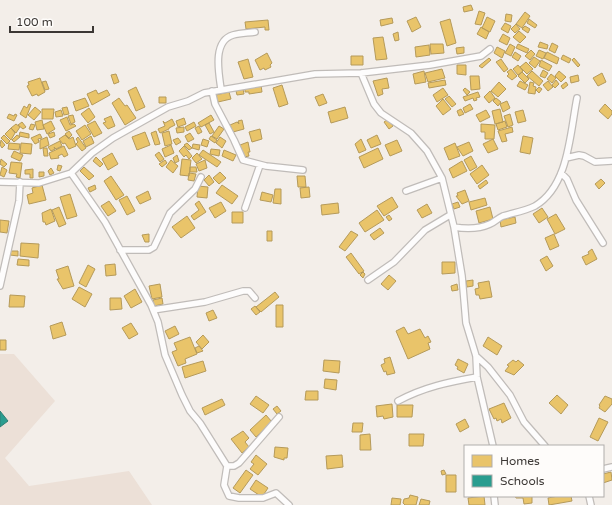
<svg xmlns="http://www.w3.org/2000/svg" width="612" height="505" font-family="'Varela Round',sans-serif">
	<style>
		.built { fill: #ece0d7 }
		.homes { fill: #e9c46a; stroke: #b59a5a }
		.schools { fill: #2a9d8f; stroke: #2f7e74 }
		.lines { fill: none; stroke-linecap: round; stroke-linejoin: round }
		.street-casing { stroke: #c0bcb9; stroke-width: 8 }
		.street { stroke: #fdfcfc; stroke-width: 5.5 }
	</style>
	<rect width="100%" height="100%" fill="#f3eee9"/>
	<!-- built -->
	<path class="built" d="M0,354H14L55,401L5,458L29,486L129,471L152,505H0Z"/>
	<!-- homes -->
	<path class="homes" d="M471,5L473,10L464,12L463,7Z
		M479,11L485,13L481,25L475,24Z
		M525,12L530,16L522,28L516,24Z
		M506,14L512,15L511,22L505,21Z
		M416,17L421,27L412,32L407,21Z
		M487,17L495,21L490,32L482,28Z
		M392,18L393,23L381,26L380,20Z
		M450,19L456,43L447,46L440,22Z
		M529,19L537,25L535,28L527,23Z
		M268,20L269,30H265V27L246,29L245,22Z
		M505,23L511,26L508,33L501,29Z
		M516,24L520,29L515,33L511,29Z
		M525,26L530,29L528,33L522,29Z
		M481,27L489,32L486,39L477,34Z
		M519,31L526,37L520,43L513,37Z
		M398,32L399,40L395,41L393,34Z
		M503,34L510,38L507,45L499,41Z
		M383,37L387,59L376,60L373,38Z
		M540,42L548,45L547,49L538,47Z
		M552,43L558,46L555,53L549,50Z
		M430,44H443L444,53L431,54Z
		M510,44L515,47L511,56L505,53Z
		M518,44L529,49L527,53L516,48Z
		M429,45L430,55L416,57L415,47Z
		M464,47V53L457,54L456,48Z
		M497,47L505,51L502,58L494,53Z
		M531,50L535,54L530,60L525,56Z
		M539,50L546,53L543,59L536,56Z
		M515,52L521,56L518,61L512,57Z
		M547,52L559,58L557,64L544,58Z
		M267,53L272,63L270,65L271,67L265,70L264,68L260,70L255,60Z
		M563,55L571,59L569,63L561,59Z
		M351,56H363V65H351Z
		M534,57L540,61L535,68L529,63Z
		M489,58L491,60L482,68L479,66Z
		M574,58L580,65L578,67L572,60Z
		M248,59L253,77L244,79L238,62Z
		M501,59L508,69L504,72L496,62Z
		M541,60L552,66L549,71L539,66Z
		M526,62L533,69L527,74L520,67Z
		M457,65H466V75L457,74Z
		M518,65L523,71L518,75L513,69Z
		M442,69L445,78L428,82L425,73Z
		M511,69L517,76L512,80L507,76L509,74L507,72Z
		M543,70L548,73L545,78L540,76Z
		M424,71L426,82L415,84L413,74Z
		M532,71L543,81L539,86L527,76Z
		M559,71L566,77L561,82L555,76Z
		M522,72L529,79L525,83L518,76Z
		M602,73L606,82L598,86L593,78Z
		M116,74L119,82L114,84L111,75Z
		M551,74L556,78L552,83L547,79Z
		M578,75L579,81L571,83L570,77Z
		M470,76H479L480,89L471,90Z
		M40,78L45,92L38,96L37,94L32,96L27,86L29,85L28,82Z
		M387,78L389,88L382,89L383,94L378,96L373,81Z
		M445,80L446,85L429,88L428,83Z
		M556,80L559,84L555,88L552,85Z
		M46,81L49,89L45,90L42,82Z
		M520,81L528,85L525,90L517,86Z
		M548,81L553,87L548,91L543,85Z
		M499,82L506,89L498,97L491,91Z
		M530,82L534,83L533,86L536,87L535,94L528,93Z
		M566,82L568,85L563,89L561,86Z
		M261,85L262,92L249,94V92H245V89Z
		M282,85L288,104L279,107L273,88Z
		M136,87L145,107L136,111L128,91Z
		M539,87L542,89L539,93L536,90Z
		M443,88L448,95L437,102L433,95Z
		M465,88L470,92L467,95L463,90Z
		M243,89L244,94L237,95L236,91Z
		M96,90L98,94L107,90L110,95L92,105L87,94Z
		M490,91L495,98L489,103L484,97Z
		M229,92L231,99L218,102L216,95Z
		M478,92L480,97L476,98L477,100L474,101L473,98L465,101L463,97Z
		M323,94L327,103L319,106L315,97Z
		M449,96L456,104L452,107L445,99Z
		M159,97H166V103H159Z
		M85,98L89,106L76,111L73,102Z
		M119,98L125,106L127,105L136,118L125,125L112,103Z
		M496,98L501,102L498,106L493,101Z
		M443,99L451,109L443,115L436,106Z
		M507,101L510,108L503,112L500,104Z
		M29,104L31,105L26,118L20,114L24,106L27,108Z
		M470,104L473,109L465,113L463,108Z
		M605,104L612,111V114L608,119L599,111Z
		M35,107L41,112L34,120L28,115Z
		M67,107L69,114L64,115L62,108Z
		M345,107L348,118L331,123L328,112Z
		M89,108L95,117L88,123L81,114Z
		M42,109H54L53,119H42Z
		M461,109L464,114L459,116L457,111Z
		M500,109L503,122L495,124L492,111Z
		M61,110L63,116L56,117L55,112Z
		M486,110L490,117L480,122L476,115Z
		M523,110L526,121L518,123L515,112Z
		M9,114L14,116L15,114L17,115L14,121L7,118Z
		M510,114L513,125L508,127L504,116Z
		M73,115L75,122L71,124L68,116Z
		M211,115L214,120L201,127L198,123Z
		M111,116L115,126L108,129L103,123L106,122L104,119Z
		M67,117L70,125L74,124L76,126L66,131L60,120Z
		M184,118L186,124L178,127L176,121Z
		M172,119L175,125L169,128V129L160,133L158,129L165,126L163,121L165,123Z
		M388,119L393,126L389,129L384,122Z
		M42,120L44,129L37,130L35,122Z
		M242,120L244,129L233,132L230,125L237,122L239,124L238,121Z
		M51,121L55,129L47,134L43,125Z
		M95,121L102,133L94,137L87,125Z
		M505,121L507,127L498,130L496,124Z
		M22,122L26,127L23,129L18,125Z
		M194,122L196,126L187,131L185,127Z
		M209,123L214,132L210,134L205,125Z
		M16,124L20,127L16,133L11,128Z
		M31,124L35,125L33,130L29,129Z
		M481,124L495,125L494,139H485V132H481Z
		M85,125L91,134L82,140L76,131Z
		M199,126L202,132L198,134L195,128Z
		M219,126L224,129L217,139L212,136Z
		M184,127V132L177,133L176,128Z
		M512,127L513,132L505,134L507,141L502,142L498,131Z
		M11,128L15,133L11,140L5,134Z
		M260,129L262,139L252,142L249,132Z
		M69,131L72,135L69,138L65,134Z
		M156,131L160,144L155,145L151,133Z
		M169,131L172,144L165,146L162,133Z
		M20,132L29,134V138L19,136Z
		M54,132L55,136L50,138L48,134Z
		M145,132L150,145L137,150L132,137Z
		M190,133L194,139L188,142L185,136Z
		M40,134L42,138L38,139L39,142L35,144L31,138Z
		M4,135L10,141L7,144L1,138Z
		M17,135L20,137L14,142L12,140Z
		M65,135L69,139L73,137L76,146L69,149L65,143L63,144L59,139Z
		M377,135L381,144L371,148L367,140Z
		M91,136L94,143L86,147L83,141Z
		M211,136L217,140L215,143L209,139Z
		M523,136L533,138L530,154L520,152Z
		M47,137L49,145L40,149V140Z
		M78,137L86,148L82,151L76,144L78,142L76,139Z
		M220,137L226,141L222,148L216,143Z
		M178,138L181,142L176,145L173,140Z
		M203,139L209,141L207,147L201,145Z
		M361,139L366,150L359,153L355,144Z
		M493,139L498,149L488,153L483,144Z
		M1,140L5,145L2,148L0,145Z
		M397,140L402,151L390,156L385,145Z
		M60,141L62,146L56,149L54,147L55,149L51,151L48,147Z
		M248,142L250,152H248L249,156L244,157L240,145Z
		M469,142L473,151L463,156L457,147Z
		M9,143L20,144L19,150L8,149Z
		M21,143L32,144L31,154L20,153Z
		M187,143L192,148L189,150L184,145Z
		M455,143L460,156L449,160L444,148Z
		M193,144L200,145L199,150L192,148Z
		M171,145L174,153L165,157L162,149Z
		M64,146L68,155L64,157L62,154L58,156L59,158L51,159L49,153Z
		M184,146L192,156L189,159L186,155L184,157L179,151Z
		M43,148H47L48,156H44Z
		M378,148L383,159L364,168L359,157Z
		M211,149L220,150L219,156L210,154Z
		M203,150L221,162L217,167L199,155Z
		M224,150L236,155L233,161L222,156Z
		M14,151L23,155L20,161L11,157Z
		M159,152L164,159L160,162L155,155Z
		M112,153L118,164L108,170L102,159Z
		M197,153L202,159L196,163L192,158Z
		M177,155L179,161L175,163L173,158Z
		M471,156L477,167L470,171L464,160Z
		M96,157L103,164L100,167L93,161Z
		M1,159L7,164L4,167L0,164Z
		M182,159L191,160L189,176L180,175Z
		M165,160L167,163L162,167L159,164Z
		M171,160L178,166L173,173L166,167Z
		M205,160L207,168L199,171L196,164Z
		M462,161L467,171L453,178L449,169Z
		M11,162L22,163L20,178L16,177L17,174L9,173Z
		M58,165L62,166L60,171L57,170Z
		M482,165L489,175L477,184L470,174Z
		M2,167L7,170L4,177L0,175Z
		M84,167L94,176L89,180L80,171Z
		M190,167H196L197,172H190Z
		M51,168L54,173L50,175L48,171Z
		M33,169V178H30V174H25V170Z
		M39,172H44V176L39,177Z
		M220,172L226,178L219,184L213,178Z
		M189,173L196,174L194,181L188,180Z
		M209,175L214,182L209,186L204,180Z
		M111,176L124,195L116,200L104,181Z
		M297,176H305L306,187H298Z
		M601,179L605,183L599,189L595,184Z
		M486,180L488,183L480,189L478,186Z
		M42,185L46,200L29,204L27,195L33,193L32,188Z
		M95,185L96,189L90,192L88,188Z
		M222,185L238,196L232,204L216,193Z
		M198,186L208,187L207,198L197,197Z
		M309,187L310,197L301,198L300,188Z
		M275,189H281V204L273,203Z
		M465,190L469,201L462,204L456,196H458L457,193Z
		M148,191L151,199L140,204L136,197Z
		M262,192L273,195L271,202L260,200Z
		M70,194L77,216L67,219L60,197Z
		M127,196L135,211L127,215L119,200Z
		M392,197L398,207L384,216L377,206Z
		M485,198L487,205L471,210L469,202Z
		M109,201L116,211L108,216L101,206Z
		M199,201L206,212L194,220L191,216L199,210L195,204Z
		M221,202L226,211L215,218L209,208Z
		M458,202L460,207L454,209L452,204Z
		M338,203L339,213L322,215L321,205Z
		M427,204L432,213L422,218L417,210Z
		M59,207L66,224L59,227L52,210Z
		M490,207L493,219L479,223L476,211Z
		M542,208L548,217L539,223L533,214Z
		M51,209L55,221L46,225L45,222H43L42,213Z
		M377,210L384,220L365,232L359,223Z
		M232,212H243V223H232Z
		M556,214L565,229L555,234L547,219Z
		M389,215L392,219L389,221L386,217Z
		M187,216L195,228L181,238L172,227Z
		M515,217L516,223L501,227L500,220Z
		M0,220L9,221L7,233L0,232Z
		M380,228L384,233L374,240L370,235Z
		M267,231H272V241H267Z
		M351,231L358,235L345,251L339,247Z
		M149,234V242H145L142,235Z
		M554,234L559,246L550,250L545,238Z
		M21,243L39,244L38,258L20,256Z
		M592,249L597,259L586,265L582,257L589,254L588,252Z
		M10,251H18V256L10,255Z
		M351,253L364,271L359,274L346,257Z
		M547,256L553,266L546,271L540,260Z
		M18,259L29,260V266L17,265Z
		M442,262H455V273L442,274Z
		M115,264L116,275L106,276L105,265Z
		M88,265L95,269L86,287L79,283Z
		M68,266L74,286L63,289L57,279H59L56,270Z
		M363,272L365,274L363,278L360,275Z
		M389,275L396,281L388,290L381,284Z
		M473,280V286L467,287L466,281Z
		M489,281L492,297L480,299L479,295H476L475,289L479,288L478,283Z
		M160,284L162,297L152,299L149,286Z
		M457,284L458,290L452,291L451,286Z
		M79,287L92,294L85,307L72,299Z
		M135,289L142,302L131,308L124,296Z
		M275,292L279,297L261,312L256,307Z
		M10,295L25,296L24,307H9Z
		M110,298H121L122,309L110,310Z
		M162,298L163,304L154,306L153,300Z
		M276,305H283V327H276Z
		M255,306L260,312L256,315L251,309Z
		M213,310L217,318L209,321L206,313Z
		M62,322L66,335L53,339L50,326Z
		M131,323L138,334L129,339L122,328Z
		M175,326L179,334L169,339L165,331Z
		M404,327L408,334L420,329L425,338L428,336L431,342L428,343L430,349L408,359L396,331Z
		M203,335L209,342L202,349L196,342Z
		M190,337L197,354L185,359L186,363L178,366L172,352L177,350L174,343Z
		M488,337L502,346L497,355L483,346Z
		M0,340H6V350H0Z
		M199,346L203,351L197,353L195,348Z
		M390,357L395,373L387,375L386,371L384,372L381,365L385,363L384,359Z
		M458,359L468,364L464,373L457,369L458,367L455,365Z
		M324,360L340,361L339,373L323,371Z
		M513,360L516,362L518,360L524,365L514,375L505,371L509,366L507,365Z
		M203,361L206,371L185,378L182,367Z
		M325,379L337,380L336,390L324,388Z
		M306,391H318V400H305Z
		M557,395L568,405L561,414L549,403Z
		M256,396L269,405L263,413L250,404Z
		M605,396L612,399V404L605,412L599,408L600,406L599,405Z
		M222,399L225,405L205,415L202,408Z
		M504,403L511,418L502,423L501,419L497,421L496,418L494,419L489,409Z
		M392,404L393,417L384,419L383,416L377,417L376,406Z
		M397,405H413L412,417H397Z
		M277,406L281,411L277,414L273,409Z
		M266,415L272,422L256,437L250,430Z
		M599,418L608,422L598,441L590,437Z
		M465,419L469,427L460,432L456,424Z
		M353,423H363L362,432H352Z
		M243,431L249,438L245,442L249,447L242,453L231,439Z
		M370,434L371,450H360V435Z
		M409,434H424L423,446H409Z
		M275,447L288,448L287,458H284V460L274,457Z
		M256,455L267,464L258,475L250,469L254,464L251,462Z
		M342,455L343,467L327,469L326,456Z
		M246,470L253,475L240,493L233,488Z
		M444,470L446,474L442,475L441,471Z
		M611,472L612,480L603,483V474Z
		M446,475H456V492H446Z
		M256,480L268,488L262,497L250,489Z
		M410,495L418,497L416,505H405L403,503L404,499L409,498Z
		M484,496L485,505H469L468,498Z
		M515,496H532V503L524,504L523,498H516Z
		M558,496H571L572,501L549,505L548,498Z
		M392,498L401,499L400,505H391Z
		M421,499L430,501L429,505H419Z"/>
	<!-- schools -->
	<path class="schools" d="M0,411L8,421L0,427Z"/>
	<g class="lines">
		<defs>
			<path id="street" d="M361,73L374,104L381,113L411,133L427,151L442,178L454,227L462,276L466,323L476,356L477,377L493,446
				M221,89C219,74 212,41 233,35C240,33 248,33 255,32
				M212,91L215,104L234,140L243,160L266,166L303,170
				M566,158L579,155L584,156L595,162L612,161
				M71,173L105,222L151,305L158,322L165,355L182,395L190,411L200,423L227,466L224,485L229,496L239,498H263L276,493L289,505
				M561,173L567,179L576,200L603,243
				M0,182L39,183L71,173L92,153L113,138L168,107L188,101L204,93L315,74L361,73L430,65L481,56L490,49
				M406,191L442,178
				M245,208L260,165
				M454,227C466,229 479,229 490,224C495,222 498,218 503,216C513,213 525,211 535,206C569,186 570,133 577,98
				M120,250H149L154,247L170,213L195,189L201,177
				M368,280L394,262L425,230L450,215
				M0,286L19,201L20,182
				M153,310L205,302L243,291H249L255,298
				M476,356L488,367L510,395L524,422L545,446
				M398,401C424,387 449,382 477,377
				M227,466H234L239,463L279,417
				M603,469L612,467
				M494,496L495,505
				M589,496L591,505"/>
		</defs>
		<!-- street casing -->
		<use href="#street" class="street-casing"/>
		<!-- street -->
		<use href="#street" class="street"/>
	</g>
	<!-- legend -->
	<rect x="464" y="445" width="140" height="52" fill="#fefcfa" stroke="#b0adab"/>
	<rect x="472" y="455" width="20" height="12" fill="#e9c46a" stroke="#b0adab"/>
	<text x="500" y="465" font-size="12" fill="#3b3734">Homes</text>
	<rect x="472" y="475" width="20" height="12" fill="#2a9d8f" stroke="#b0adab"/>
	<text x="500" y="485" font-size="12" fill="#3b3734">Schools</text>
	<!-- scale -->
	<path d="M10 26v6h83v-6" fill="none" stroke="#3b3734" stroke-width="2"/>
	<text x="16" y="26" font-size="12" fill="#3b3734" stroke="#fefcfa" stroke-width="3" paint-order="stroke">100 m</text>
</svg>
